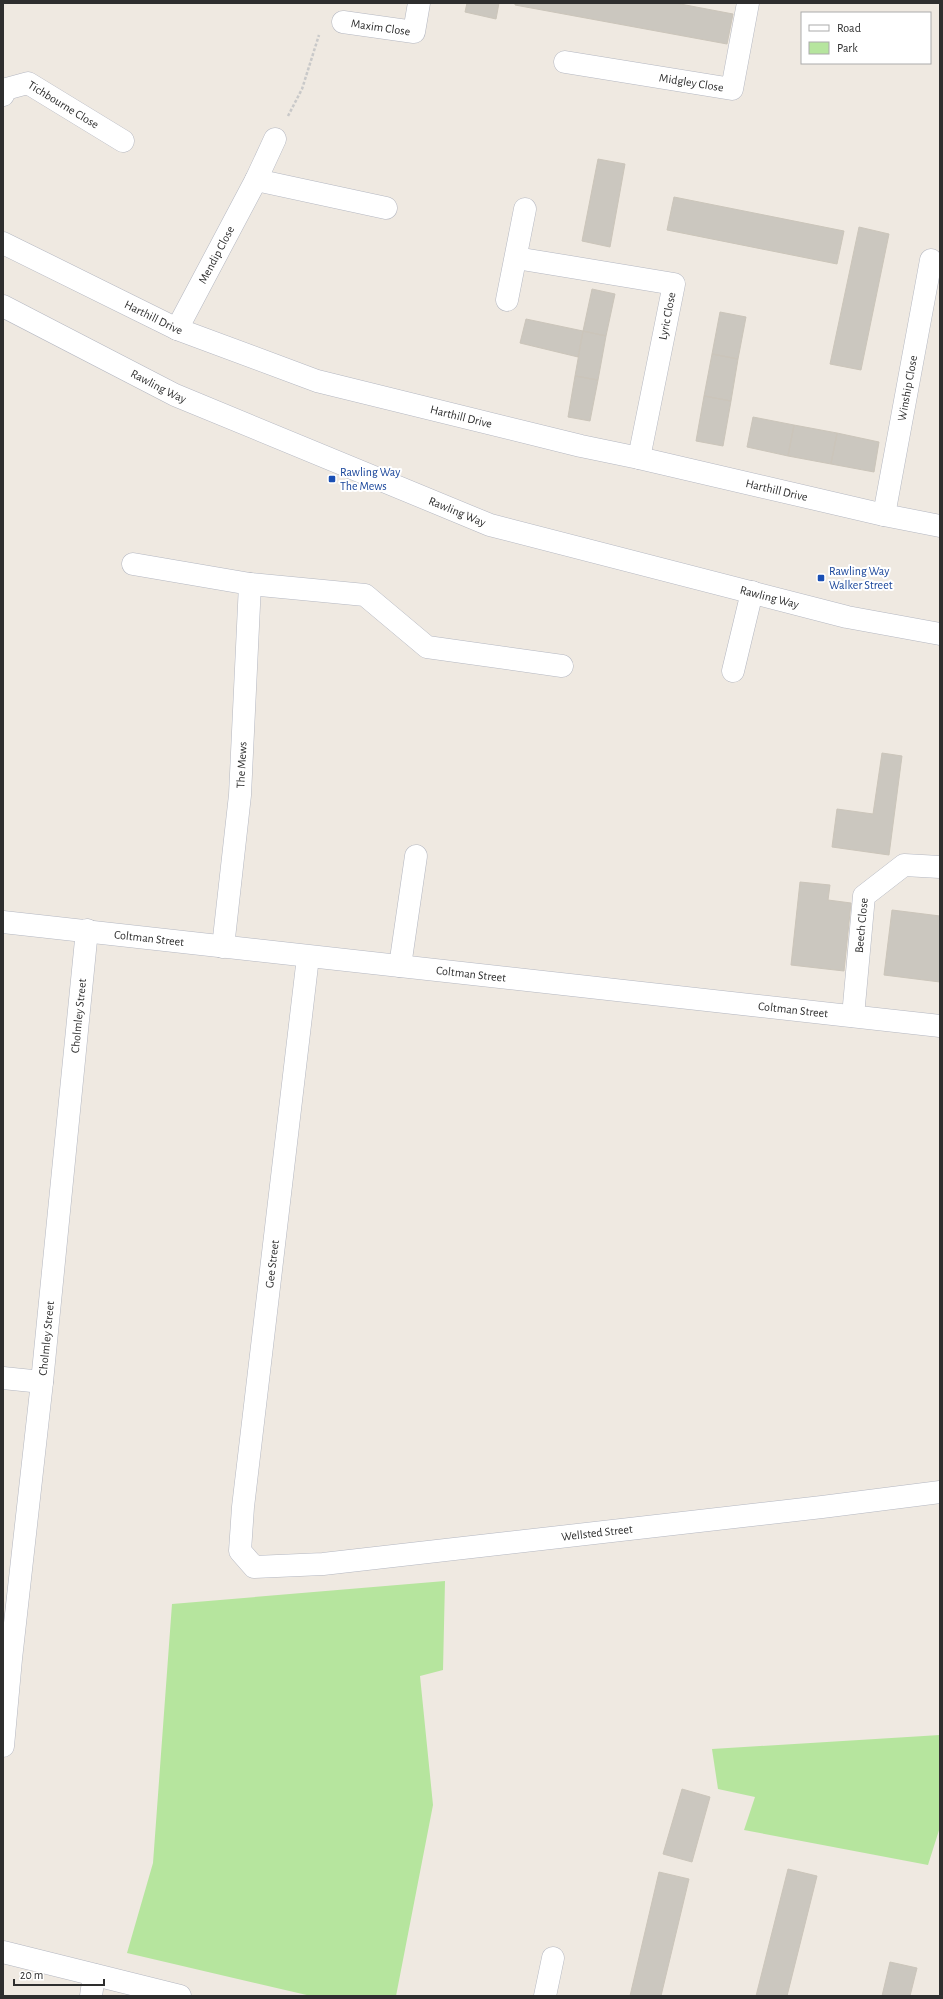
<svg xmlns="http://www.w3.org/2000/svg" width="943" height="1999" font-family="'Alegreya Sans',sans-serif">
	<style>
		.green { fill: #b6e59e }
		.building { fill: #cbc7bf; stroke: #cbc5ba }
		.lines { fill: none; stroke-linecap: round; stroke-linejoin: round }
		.minor-casing { stroke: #b4b7c1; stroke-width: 23 }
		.path { stroke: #c9c9c9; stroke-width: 2.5; stroke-dasharray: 3 2; stroke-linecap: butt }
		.minor { stroke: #fff; stroke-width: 22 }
		.transit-dot { fill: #1a4fb4; stroke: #fff; stroke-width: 1.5 }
		.labels { text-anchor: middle; stroke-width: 4; stroke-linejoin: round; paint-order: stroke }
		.street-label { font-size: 12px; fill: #2e2e2e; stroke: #fff }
		.transit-label { font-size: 12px; fill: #164399; stroke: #fff; text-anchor: start }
	</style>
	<rect width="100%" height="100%" fill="#efe9e1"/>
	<!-- green -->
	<path class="green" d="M445,1581L443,1670L420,1676L433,1805L396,1996H311L127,1953L153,1863L172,1604Z
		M940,1735V1827L928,1865L744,1830L755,1797L718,1789L712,1749Z"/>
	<!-- building -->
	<path class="building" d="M467,3H499L496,19L465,12Z
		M515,3H675L733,14L727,44L515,5Z
		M598,159L625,164L610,247L582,241Z
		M674,197L844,231L837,264L667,230Z
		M859,227L889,234L861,370L830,364Z
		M592,289L615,294L606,336L583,331Z
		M720,312L746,317L738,359L712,354Z
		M526,319L583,331L578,357L520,343Z
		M583,331L606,336L598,380L575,376Z
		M712,354L738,359L731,401L704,396Z
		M575,376L598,380L590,421L568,417Z
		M704,396L731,401L723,446L696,441Z
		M753,417L794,425L788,456L747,447Z
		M794,425L837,433L831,464L788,456Z
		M837,433L879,442L874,472L831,464Z
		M882,753L902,756L889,855L832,847L837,809L873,814Z
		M800,882L830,885L828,900L851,903L844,971L791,965Z
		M892,910L940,916V982L884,975Z
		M682,1789L710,1797L692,1862L663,1854Z
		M788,1869L817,1876L787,1996H756Z
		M659,1872L689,1879L661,1996H630Z
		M890,1962L917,1968L910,1996H882Z"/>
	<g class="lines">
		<defs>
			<g id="minor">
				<path id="s1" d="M343,22L414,32L419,3"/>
				<path id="s2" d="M565,62L732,89L748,3"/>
				<path id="s3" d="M3,95L6,89L28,83L123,141"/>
				<path d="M256,180L386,208"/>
				<path id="s4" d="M3,243L177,329L317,381L581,446L639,458L884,515L940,526"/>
				<path d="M516,258L674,284L639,458"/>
				<path d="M507,300L525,209"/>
				<path id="s5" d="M3,306L175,395L490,525L847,617L940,634"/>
				<path id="s6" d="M177,329L256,180L275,139"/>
				<path id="s7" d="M884,515L931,260"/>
				<path d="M133,564L250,584L365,595L427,647L562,666"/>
				<path d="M733,671L752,592"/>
				<path id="s8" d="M3,922L940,1026"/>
				<path id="s9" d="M223,947L240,795L250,584"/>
				<path id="s10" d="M308,957L243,1507L240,1551L254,1567L323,1564L822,1507L940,1492"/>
				<path d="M400,966L416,856"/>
				<path id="s11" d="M853,1016L864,896L904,865L940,867"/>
				<path d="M3,1378L42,1382"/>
				<path id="s12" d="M3,1746L11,1659L42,1382L87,930"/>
				<path d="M3,1952L180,1996"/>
				<path d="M91,1996L94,1975"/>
				<path d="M545,1996L553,1958"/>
			</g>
		</defs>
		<!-- minor casing -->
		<use href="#minor" class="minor-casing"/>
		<!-- path -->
		<path class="path" d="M288,116L302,89L319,35"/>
		<!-- minor -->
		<use href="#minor" class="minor"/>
	</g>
	<!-- markers -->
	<g class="transit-dot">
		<rect x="328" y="475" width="8" height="8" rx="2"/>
		<rect x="817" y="574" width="8" height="8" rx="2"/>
	</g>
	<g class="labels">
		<!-- street labels -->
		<g class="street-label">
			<text dy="4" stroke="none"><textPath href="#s1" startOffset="38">Maxim Close</textPath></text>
			<text dy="4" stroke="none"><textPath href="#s2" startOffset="128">Midgley Close</textPath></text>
			<text dy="4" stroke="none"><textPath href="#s3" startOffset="71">Tichbourne Close</textPath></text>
			<text dy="4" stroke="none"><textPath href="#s6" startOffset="84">Mendip Close</textPath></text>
			<text transform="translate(667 316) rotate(-79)" y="4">Lyric Close</text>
			<text dy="4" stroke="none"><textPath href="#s4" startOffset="168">Harthill Drive</textPath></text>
			<text dy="4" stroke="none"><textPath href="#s5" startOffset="175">Rawling Way</textPath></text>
			<text dy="4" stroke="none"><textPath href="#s7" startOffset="129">Winship Close</textPath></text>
			<text dy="4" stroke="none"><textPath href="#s4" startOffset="492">Harthill Drive</textPath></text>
			<text dy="4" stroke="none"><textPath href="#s4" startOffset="816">Harthill Drive</textPath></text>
			<text dy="4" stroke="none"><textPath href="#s5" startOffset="499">Rawling Way</textPath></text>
			<text dy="4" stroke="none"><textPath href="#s5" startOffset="823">Rawling Way</textPath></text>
			<text dy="4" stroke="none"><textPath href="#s9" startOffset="183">The Mews</textPath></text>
			<text dy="4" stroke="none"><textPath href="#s11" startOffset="91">Beech Close</textPath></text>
			<text dy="4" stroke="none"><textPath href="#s8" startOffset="147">Coltman Street</textPath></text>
			<text dy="4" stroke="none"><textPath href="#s8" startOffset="471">Coltman Street</textPath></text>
			<text dy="4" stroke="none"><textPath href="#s8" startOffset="795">Coltman Street</textPath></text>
			<text dy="4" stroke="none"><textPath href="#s12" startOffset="734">Cholmley Street</textPath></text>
			<text transform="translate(272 1264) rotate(-83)" y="4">Gee Street</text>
			<text dy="4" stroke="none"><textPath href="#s12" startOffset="410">Cholmley Street</textPath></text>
			<text dy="4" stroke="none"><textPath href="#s10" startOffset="964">Wellsted Street</textPath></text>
		</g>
		<!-- transit labels -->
		<g class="transit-label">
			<text x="340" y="476">Rawling Way<tspan x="340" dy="14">The Mews</tspan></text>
			<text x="829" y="575">Rawling Way<tspan x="829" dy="14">Walker Street</tspan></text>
		</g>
	</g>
	<!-- border -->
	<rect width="943" height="1999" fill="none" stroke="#2e2e2e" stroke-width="8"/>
	<!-- legend -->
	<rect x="801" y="12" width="130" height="52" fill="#ffffff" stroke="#ababab"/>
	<rect x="809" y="25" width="20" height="6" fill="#ffffff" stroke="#ababab"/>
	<text x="837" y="32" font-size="12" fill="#2e2e2e">Road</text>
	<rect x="809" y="42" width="20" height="12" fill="#b6e59e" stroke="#ababab"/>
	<text x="837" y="52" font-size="12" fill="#2e2e2e">Park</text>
	<!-- scale -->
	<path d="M14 1979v6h90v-6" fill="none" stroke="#2e2e2e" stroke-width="2"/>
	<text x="20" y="1979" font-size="12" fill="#2e2e2e" stroke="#ffffff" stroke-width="3" paint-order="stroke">20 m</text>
</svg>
